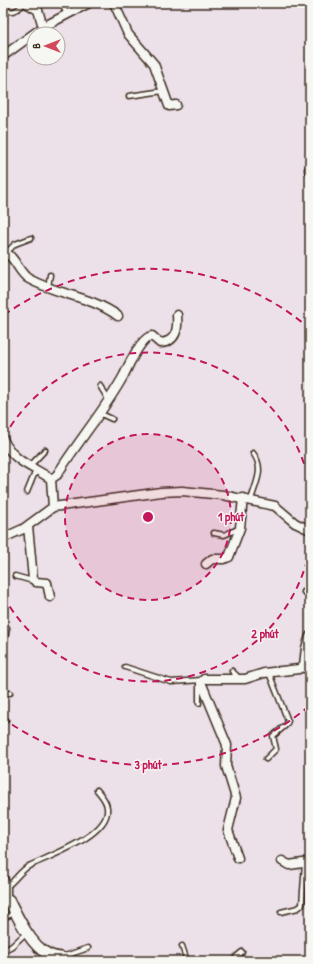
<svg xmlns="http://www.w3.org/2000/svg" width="313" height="964" font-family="'Patrick Hand',sans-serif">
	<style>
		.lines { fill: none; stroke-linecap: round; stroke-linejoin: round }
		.service-casing { stroke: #3b2a1e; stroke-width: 7 }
		.minor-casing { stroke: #3b2a1e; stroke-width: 11 }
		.tertiary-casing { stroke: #3b2a1e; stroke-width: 13 }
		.service { stroke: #f6f6f2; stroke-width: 4 }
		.minor { stroke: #f6f6f2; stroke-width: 8 }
		.tertiary { stroke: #f6f6f2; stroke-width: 10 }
		.ring { fill: none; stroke: #c2185b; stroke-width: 2; stroke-dasharray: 7 5 }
		.centre { fill: #c2185b; stroke: #f6f6f2; stroke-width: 2 }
		.ring-label { font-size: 12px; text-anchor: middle; font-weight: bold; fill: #c2185b; stroke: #f6f6f2; stroke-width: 3; stroke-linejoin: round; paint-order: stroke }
	</style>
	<rect width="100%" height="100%" fill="#ece0e9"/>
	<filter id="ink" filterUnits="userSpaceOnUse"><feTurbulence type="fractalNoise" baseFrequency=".025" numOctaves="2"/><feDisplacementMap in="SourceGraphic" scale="8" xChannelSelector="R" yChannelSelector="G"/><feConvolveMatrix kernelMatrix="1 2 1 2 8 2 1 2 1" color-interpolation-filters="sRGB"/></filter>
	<g filter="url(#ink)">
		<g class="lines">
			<defs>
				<path id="service" d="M61,3L67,14
					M3,9C12,14 18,11 24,3
					M129,96L163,91
					M5,254L15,244L31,238
					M48,287L50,275
					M100,386L108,399
					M99,413L112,419
					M30,466L45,450
					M27,492L36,470
					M251,500C256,482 265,469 253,453
					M214,533L224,535L238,529
					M15,576L33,581
					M304,592L310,593
					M3,650L7,628
					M125,667L171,682L202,680
					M232,671L240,679
					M199,683V703
					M3,693H10
					M3,720H6
					M266,759L276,749L273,736L286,725L288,721L269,673
					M6,887C15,881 20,871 29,866C47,857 111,835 107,808C107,801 101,795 97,790
					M281,912L298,908L302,905L305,863
					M3,918L15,913
					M182,946L187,961
					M3,951L12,946L27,932
					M65,956L88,948
					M236,961V957L242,952"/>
				<path id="minor" d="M26,3L38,10L43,27
					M114,3L128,34L154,64L169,106L176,105
					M305,3L310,8
					M3,56L43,27L89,3
					M309,170L310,169
					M3,255H9C17,262 20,274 29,279C58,295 91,296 118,316
					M3,439C14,463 31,465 51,479L53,507L23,529L3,538
					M51,479L57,475C78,441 105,410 124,375C128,366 142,336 152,336L160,343C177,342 178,328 177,315
					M53,507L161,492L182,491L223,495L275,506L295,523L310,530
					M28,526L33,579L36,582L47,583L50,597
					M206,564L212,559H224L229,557L240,528L243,498
					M302,667L310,670
					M238,858L228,830L236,798L226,766L227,745L201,682L204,679H245L264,673L299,669L304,665L306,648L310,636
					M282,861L289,865L310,862
					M3,878L6,887V899"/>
				<path id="tertiary" d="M3,899L9,900C17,916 31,946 48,954C55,958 65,957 72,961"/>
			</defs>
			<!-- service casing -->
			<use href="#service" class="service-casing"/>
			<!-- minor casing -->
			<use href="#minor" class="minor-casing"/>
			<!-- tertiary casing -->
			<use href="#tertiary" class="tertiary-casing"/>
			<!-- service -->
			<use href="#service" class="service"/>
			<!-- minor -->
			<use href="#minor" class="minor"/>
			<!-- tertiary -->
			<use href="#tertiary" class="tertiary"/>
		</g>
	</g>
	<!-- distance rings -->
	<circle cx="148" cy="517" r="83" fill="#c2185b" fill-opacity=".12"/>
	<g class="ring">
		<circle cx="148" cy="517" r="83"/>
		<path d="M310 548A165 165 0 0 1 4 597M4 437A165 165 0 0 1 310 486"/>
		<path d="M309 706A248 248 0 0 1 4 719M4 315A248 248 0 0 1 309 328"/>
	</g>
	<circle cx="148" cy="517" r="6" class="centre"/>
	<g class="ring-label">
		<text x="231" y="521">1 phút</text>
		<text x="265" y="638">2 phút</text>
		<text x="148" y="769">3 phút</text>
	</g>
	<!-- margin -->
	<rect width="313" height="964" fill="none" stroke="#f6f6f2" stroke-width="16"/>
	<rect x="8" y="8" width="297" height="948" fill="none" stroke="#3b2a1e" stroke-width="1.5" filter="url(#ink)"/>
	<!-- north arrow -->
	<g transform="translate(46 46) rotate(270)"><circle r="19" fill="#f6f6f2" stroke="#aba49d"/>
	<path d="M0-3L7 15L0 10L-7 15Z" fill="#d1495b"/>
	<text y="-6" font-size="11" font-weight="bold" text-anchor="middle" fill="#3b2a1e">B</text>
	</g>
</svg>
